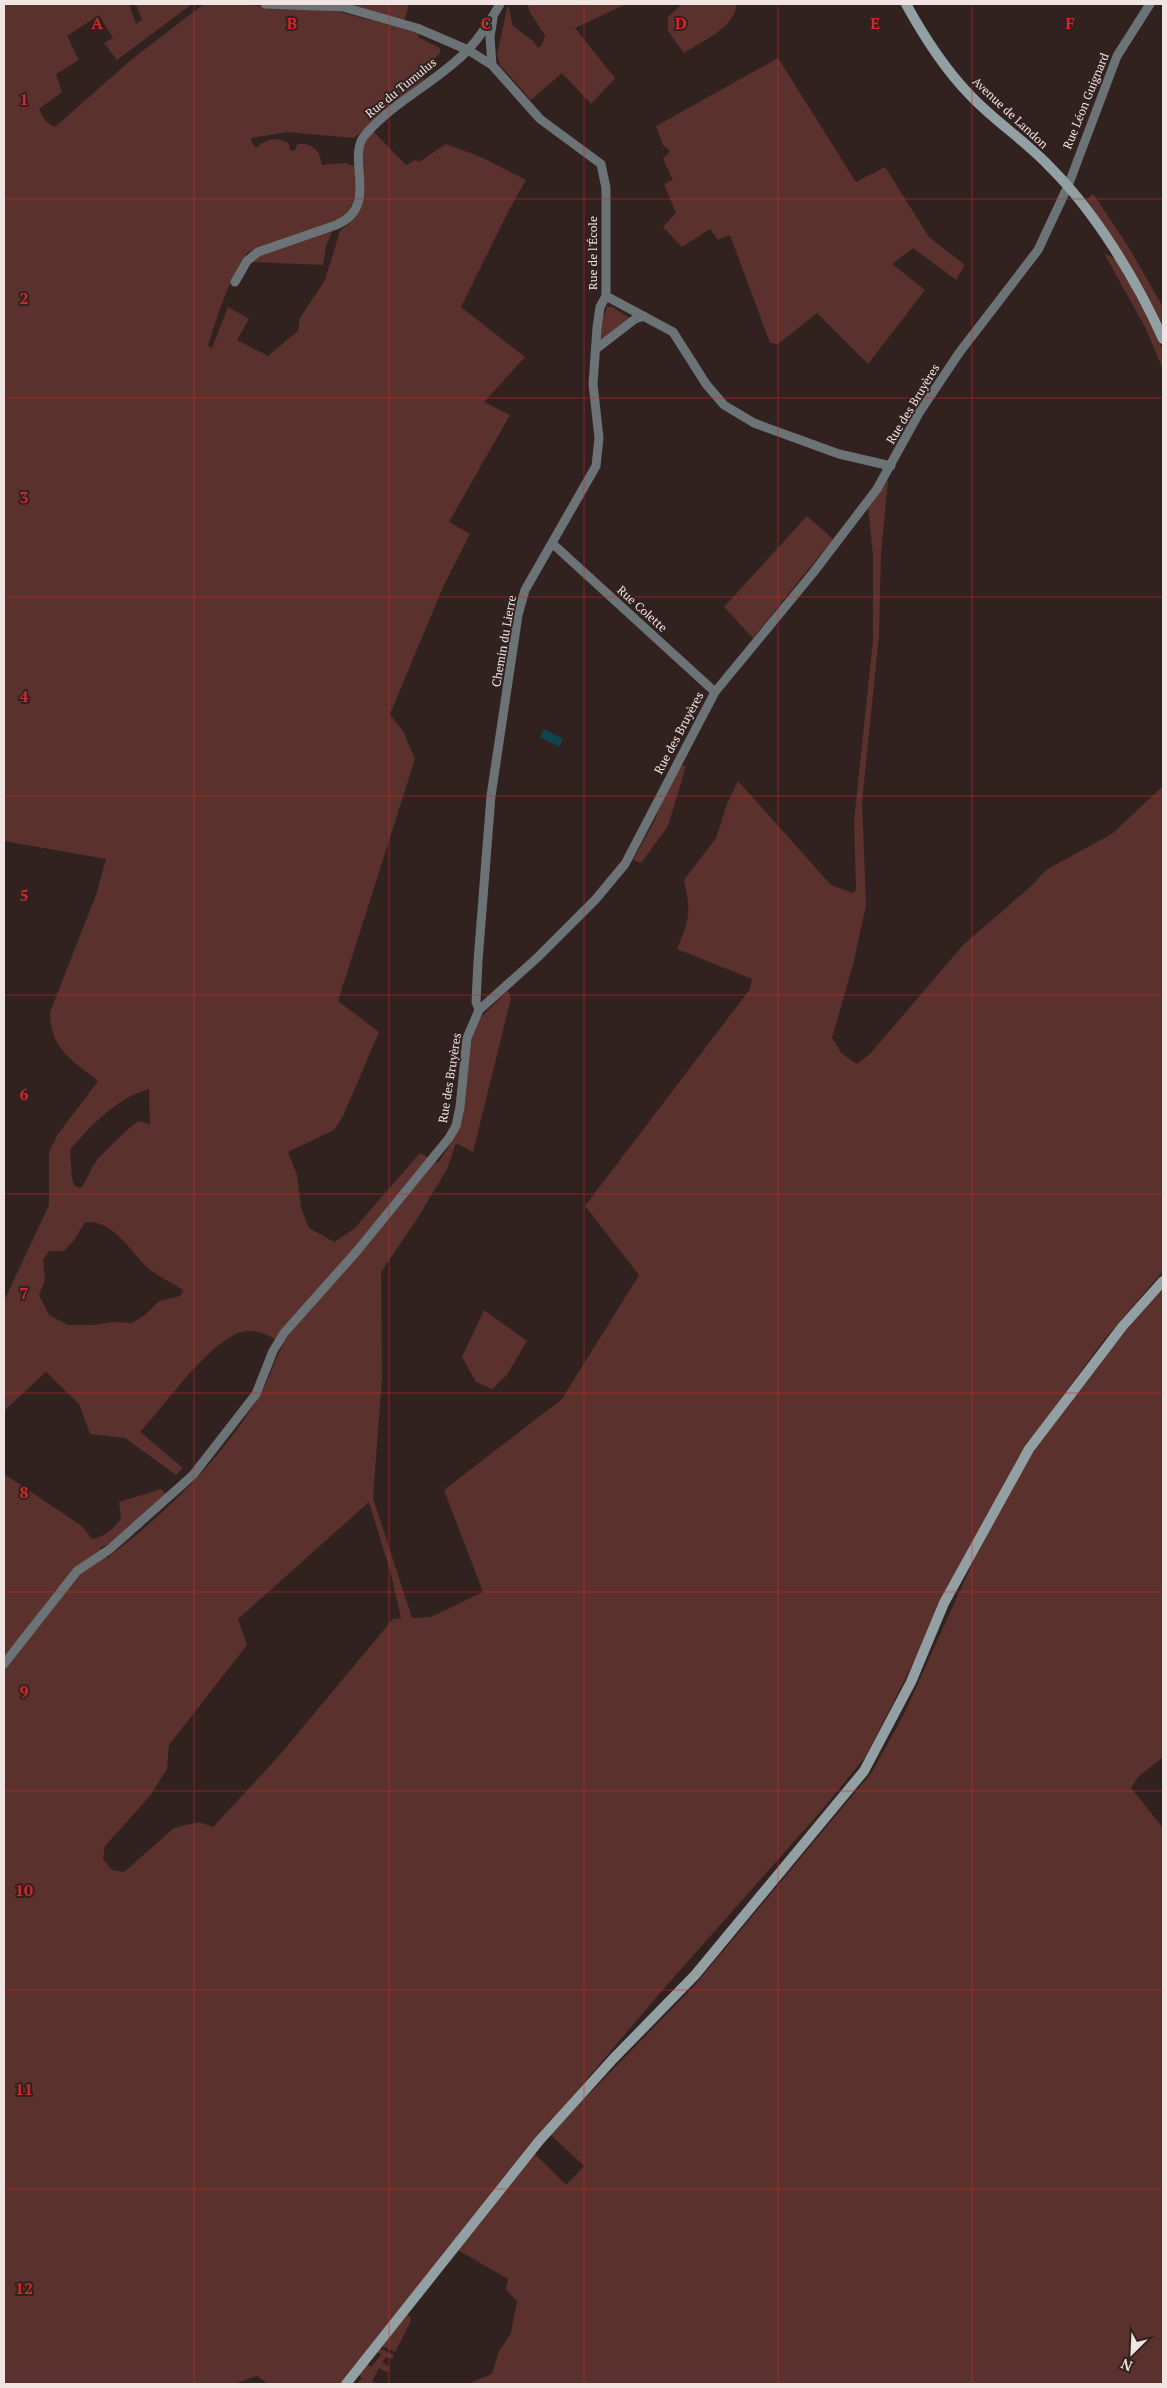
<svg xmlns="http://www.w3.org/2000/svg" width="1167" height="2388" font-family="'PT Serif',serif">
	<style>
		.green { fill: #5a312c; fill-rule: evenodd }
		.water { fill: #0f4451 }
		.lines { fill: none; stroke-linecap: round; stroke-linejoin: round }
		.street { stroke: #6b7376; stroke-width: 9 }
		.secondary { stroke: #92a0a4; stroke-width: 10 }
		.grid { fill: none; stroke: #d62828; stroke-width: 1; stroke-opacity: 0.55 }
		.labels { text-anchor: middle; stroke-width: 4; stroke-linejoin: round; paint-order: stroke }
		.street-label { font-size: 12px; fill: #f0e5e3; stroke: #312220 }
		.grid-label { font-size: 16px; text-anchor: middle; font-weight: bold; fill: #d62828; stroke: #312220; stroke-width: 4; stroke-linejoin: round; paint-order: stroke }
	</style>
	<rect width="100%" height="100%" fill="#312220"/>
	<!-- green -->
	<path class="green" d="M4,4H129L136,24L142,20L136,4H192L117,60L104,43L113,38L99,15L67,36L79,60L56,74L62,92L39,109L46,122L55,127L132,59L204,4H235L340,12L420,33L418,37L440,48V53L420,74L424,79L354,138L287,132L251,138L252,143L256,148C267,139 277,136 289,144L290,150L294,151L298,144C314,143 320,151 322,165L346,163L355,166C356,191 358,202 340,221L248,252C228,280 218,314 208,346L212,348L228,307L249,319L237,340L268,356L298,331L300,318L325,280L340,231L352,221L363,196L364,187L360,160L362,148L372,130L406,165L415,160L419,162L446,144L481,157L526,180L510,208L461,307L525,357L484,402L510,415L449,522L470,534L444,585L390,714L403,731L415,759L338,1001L379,1032L343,1116L334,1130L288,1152L297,1175L301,1208L309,1228L334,1242L354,1229L420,1153L438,1163L454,1138L463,1115L472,1035L481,1017L508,991L511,998L473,1152L456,1143L447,1169L417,1219L381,1272L382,1378L373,1498L412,1618L431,1617L483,1592L444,1490L562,1399L639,1275L585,1206L750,989L752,979L677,949C690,918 691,913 684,880L716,838L727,804L738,781L831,885L853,893L856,889L854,821L873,640V555L868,508L888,480L881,554L879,635L862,802L866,905L854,961L832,1038L842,1054L857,1064L870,1054L964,944L1029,888L1046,870L1113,833L1163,786V1271L1103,1341L1018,1458L866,1756L822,1810L666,1986L542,2132L340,2384H268L257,2376L234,2384H4V1474L82,1526L92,1539C105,1537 113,1529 121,1519L119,1502L161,1489L166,1494L122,1538L100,1548L107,1558C167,1512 222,1459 261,1393C270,1378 274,1360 283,1345C270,1334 250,1326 234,1335C200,1353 167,1403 140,1432L183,1468L176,1475L125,1438L90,1434L79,1404L46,1372L4,1411V1301L49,1205V1152L58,1134L98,1081C72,1060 50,1049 50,1012L96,895L106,859L4,841ZM149,1089L150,1124L138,1121C129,1128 102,1153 95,1163C90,1170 87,1180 81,1188L75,1186L72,1179L70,1150C91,1125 117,1098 149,1089ZM85,1222C115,1220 130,1252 149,1269C159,1277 172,1283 183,1290L180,1296L159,1301L145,1315L132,1323L112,1322L94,1325H68L49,1315L39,1295L45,1280L43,1260L49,1251H64L75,1239ZM369,1502L391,1574L401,1618L393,1619L278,1757L213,1827L199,1822L174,1828L124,1872L112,1870L103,1859L105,1846L150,1796L167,1769L169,1745L247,1645L238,1619Z
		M315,4H409L404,22Z
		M508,4L513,26L533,41L538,48L542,45L545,35L529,11L528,4H626L575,28L615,78L591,104L562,73L531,100L500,65L497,55Z
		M682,4H737C733,29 704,40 684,53L668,31V17Z
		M778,58L856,182L885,167L929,237L965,265L956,280L913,248L892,264L925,290L868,364L817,313L778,344L770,343L730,235L718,240L710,229L682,247L663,227L676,213L664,184L673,180L663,159L670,151L663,145L656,126Z
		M1093,194L1128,246L1163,307V327L1136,276L1086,200Z
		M333,230L326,246L323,265L252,262L259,256Z
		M1104,253L1117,260L1157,336L1163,351V370L1146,329Z
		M607,307H612L630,318L602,340L599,339L600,326Z
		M807,516L833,539L753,638L724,607Z
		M679,765L686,766L668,826L641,863L633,860L655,820L669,782Z
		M1163,1288V1757L1138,1777L1131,1788L1163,1828V2384H471L474,2381L492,2374L499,2351L511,2333L517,2301L506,2290L508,2279L456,2249L534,2153L566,2185L584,2166L550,2134L694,1986L872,1772L904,1714L977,1553L1028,1457L1118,1340Z
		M484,1310L527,1341L507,1375L492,1389L476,1382L462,1357Z
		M407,2314L411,2318L410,2323L395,2352L379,2345Z
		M378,2348L394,2355L392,2359L386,2357L382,2362L390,2368L387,2372L379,2368L372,2381L377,2384H357L362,2378L357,2374L366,2363L371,2367L381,2355L376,2351Z"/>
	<!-- water -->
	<path class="water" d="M544,729L563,739L559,747L540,737Z"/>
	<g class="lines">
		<!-- street -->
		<path class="street" d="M265,4L343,7L417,28L468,50L492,65L540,119L601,164L606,188V296L673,332L706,384L724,405L754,423L839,454L891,466
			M492,65L490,37L493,18
			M235,282L247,261L258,252L336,225C381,207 345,157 365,135C394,101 437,82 468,50C480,37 491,20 500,4
			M596,349L635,319L644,316
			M553,544L715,692
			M479,1010L476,1002L478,961L491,796L518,615L525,590L596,466L599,438L593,384L597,328L600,307L606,296
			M4,1664L77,1571L110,1549L193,1475L256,1394L273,1351L284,1333L357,1251L449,1138L456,1126L460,1107L467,1038L479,1010L538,957L595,900L625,864L715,692L813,573L877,489L919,413L959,353L1038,250L1068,186L1117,56L1150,4"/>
		<!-- secondary -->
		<path class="secondary" d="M906,4C923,35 944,68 969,94C994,121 1026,141 1051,168C1096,213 1137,281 1163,339
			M346,2384L539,2141L613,2059L695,1975L864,1771L911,1682L944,1603L1029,1449L1122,1327L1163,1281"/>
	</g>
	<!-- grid -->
	<path class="grid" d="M194,4V2384M389,4V2384M584,4V2384M778,4V2384M972,4V2384M4,199H1163M4,398H1163M4,597H1163M4,796H1163M4,995H1163M4,1194H1163M4,1393H1163M4,1592H1163M4,1791H1163M4,1990H1163M4,2189H1163"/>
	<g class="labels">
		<!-- street labels -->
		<g class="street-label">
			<text transform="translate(401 88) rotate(-39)" y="4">Rue du Tumulus</text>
			<text transform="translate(1086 101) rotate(-68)" y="4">Rue Léon Guignard</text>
			<text transform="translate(1010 113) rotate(43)" y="4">Avenue de Landon</text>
			<text transform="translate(593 253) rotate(-90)" y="4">Rue de l'École</text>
			<text transform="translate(913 404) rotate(-59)" y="4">Rue des Bruyères</text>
			<text transform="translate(642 609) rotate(42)" y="4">Rue Colette</text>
			<text transform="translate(504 641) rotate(-80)" y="4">Chemin du Lierre</text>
			<text transform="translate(679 733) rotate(-62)" y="4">Rue des Bruyères</text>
			<text transform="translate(450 1078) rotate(-81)" y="4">Rue des Bruyères</text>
		</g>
	</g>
	<g class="grid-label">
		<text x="97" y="29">A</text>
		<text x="292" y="29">B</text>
		<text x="486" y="29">C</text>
		<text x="681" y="29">D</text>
		<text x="875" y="29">E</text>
		<text x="1070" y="29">F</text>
		<text x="24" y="105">1</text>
		<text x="24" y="304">2</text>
		<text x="24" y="503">3</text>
		<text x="24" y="702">4</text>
		<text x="24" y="901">5</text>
		<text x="24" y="1100">6</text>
		<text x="24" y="1299">7</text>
		<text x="24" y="1498">8</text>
		<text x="24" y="1697">9</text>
		<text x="24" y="1896">10</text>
		<text x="24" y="2095">11</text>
		<text x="24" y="2294">12</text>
	</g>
	<!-- border -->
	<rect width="1167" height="2388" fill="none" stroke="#f0e5e3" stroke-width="10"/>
	<!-- north arrow -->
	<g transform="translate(1132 2353) rotate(204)" stroke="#312220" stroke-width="4" paint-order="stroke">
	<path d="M0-4L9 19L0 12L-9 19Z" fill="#f0e5e3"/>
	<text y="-8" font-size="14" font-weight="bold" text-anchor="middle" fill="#f0e5e3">N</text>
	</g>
</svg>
